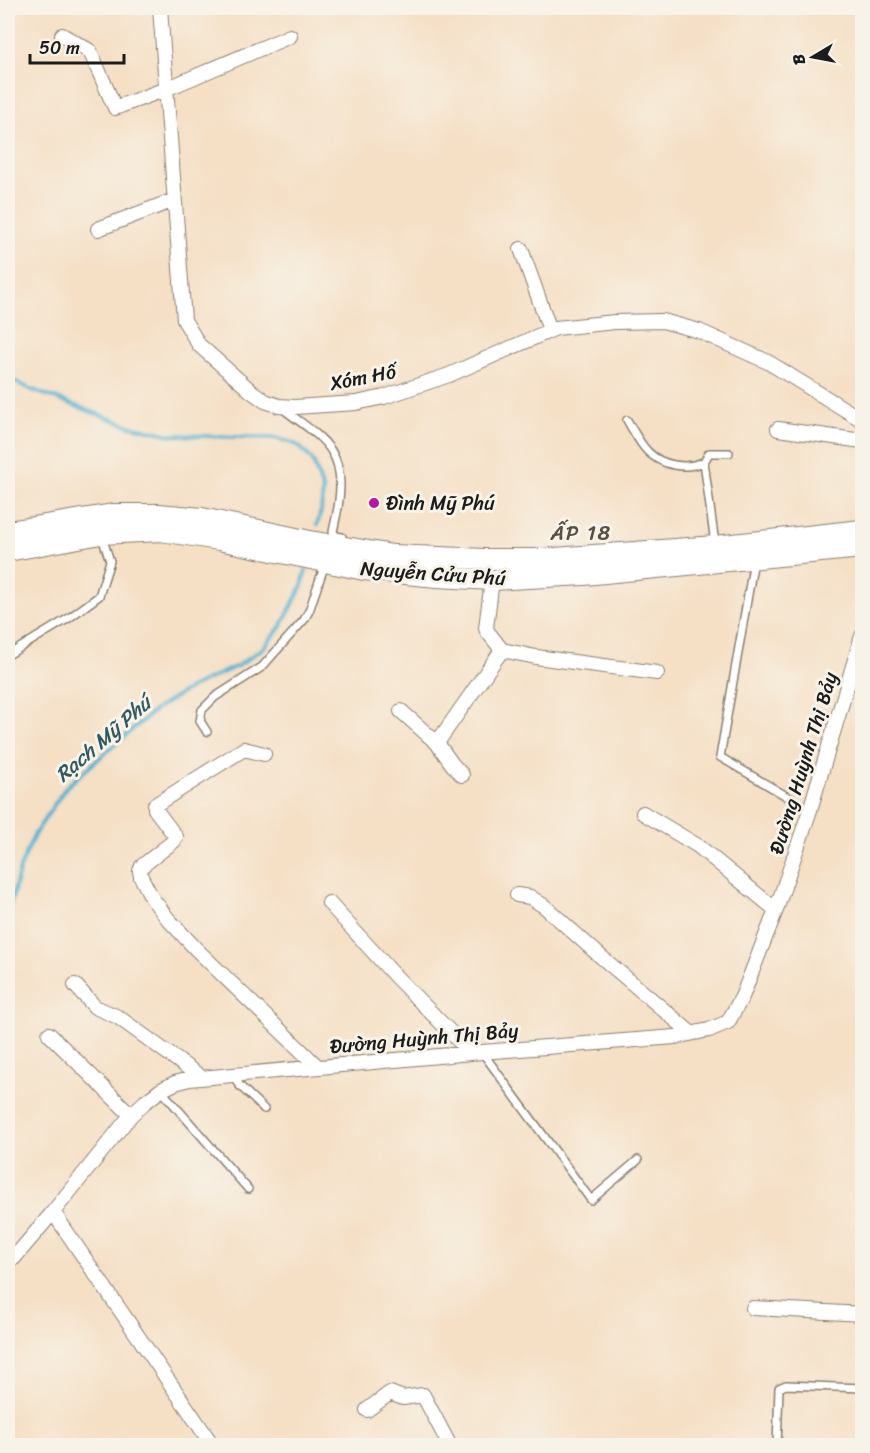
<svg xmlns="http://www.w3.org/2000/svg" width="870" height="1453" font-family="Sriracha,sans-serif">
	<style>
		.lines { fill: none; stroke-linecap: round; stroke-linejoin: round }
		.stream { stroke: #53b1d1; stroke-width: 4 }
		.service-casing { stroke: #887e70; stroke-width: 10 }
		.minor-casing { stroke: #887e70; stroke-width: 16 }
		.secondary-casing { stroke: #887e70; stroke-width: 22 }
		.service { stroke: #fff; stroke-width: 7 }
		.minor { stroke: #fff; stroke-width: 14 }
		.secondary { stroke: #fff; stroke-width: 20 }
		.poi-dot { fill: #b5179e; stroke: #f7f3e8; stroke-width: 2 }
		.labels { text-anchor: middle; stroke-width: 6; stroke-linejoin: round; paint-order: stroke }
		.street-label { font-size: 20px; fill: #1c1c1c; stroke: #f7f3e8 }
		.poi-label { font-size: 20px; fill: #1c1c1c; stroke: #f7f3e8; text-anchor: start }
		.neighbourhood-label { font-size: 21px; letter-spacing: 1.5px; fill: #5a4f42; stroke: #f7f3e8 }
		.water-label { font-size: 21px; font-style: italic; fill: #325864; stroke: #f7f3e8 }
	</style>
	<rect width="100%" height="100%" fill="#f7f3e8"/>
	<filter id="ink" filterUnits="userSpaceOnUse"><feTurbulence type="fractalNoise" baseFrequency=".0167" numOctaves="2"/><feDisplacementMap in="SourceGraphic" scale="12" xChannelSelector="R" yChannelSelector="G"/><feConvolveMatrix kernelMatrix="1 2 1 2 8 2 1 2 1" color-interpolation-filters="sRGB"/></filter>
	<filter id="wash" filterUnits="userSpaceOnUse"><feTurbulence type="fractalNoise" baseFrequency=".008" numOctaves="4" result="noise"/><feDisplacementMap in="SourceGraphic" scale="24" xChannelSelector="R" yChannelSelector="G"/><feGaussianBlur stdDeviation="1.35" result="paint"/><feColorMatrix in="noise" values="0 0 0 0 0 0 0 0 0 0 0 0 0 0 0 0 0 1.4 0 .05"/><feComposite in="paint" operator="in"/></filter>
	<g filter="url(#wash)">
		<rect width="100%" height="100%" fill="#f5dfc5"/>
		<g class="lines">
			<!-- stream -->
			<path class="stream" d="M8,378L30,389L130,426L171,435L275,438L293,443L300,447L313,461L323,490L321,511L317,525
				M8,914L20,868L34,835L66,787L156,709L192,687L239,665L263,648L282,625L302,586L306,570"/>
		</g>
	</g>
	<g filter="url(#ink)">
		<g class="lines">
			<defs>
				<path id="service" d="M282,408C319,437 346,447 339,500C338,511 335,521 333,532L336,536L342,537
					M627,420C640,442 647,460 674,465C685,467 694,466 704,462L715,544
					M704,462L709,453H729
					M754,560L720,757L810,810
					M8,655L69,618L99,596L110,561L102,537
					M207,732L200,721L202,710L215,697L262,667L304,620L309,611L325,564
					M482,1052L591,1200L638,1160
					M233,1075L240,1086L264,1109
					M161,1090L248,1189
					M777,1446L779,1388L786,1385L862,1388"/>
				<path id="minor" d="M160,8L184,320L199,345L251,391L265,401L279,406L295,407L356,403L384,397L449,375L556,328L615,322L663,321L699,331L768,362L862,420
					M62,35L90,51L115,108L166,89L290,36
					M98,229L174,200
					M521,249L550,330
					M778,429L862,441
					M502,650L536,657L657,673
					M401,711L437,743L502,650L487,631L486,628L492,580
					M437,743L452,764L462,775
					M264,754L244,749L155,805V809L176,837L174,841L142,866L140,871L141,877L152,898L168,919L196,949L318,1067
					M643,813L698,846L776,910
					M517,895L530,897L544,906L599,955L691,1033
					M329,903L396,977L471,1053
					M75,985L95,1007L118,1017L202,1078
					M49,1034L131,1115
					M8,1250L14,1258L53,1212
					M753,1308L862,1314
					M367,1410L390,1393L403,1398L423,1395L450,1446
					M213,1446L53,1212L131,1115L145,1102L161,1090L175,1083L189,1079L482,1052L675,1037L709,1030L728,1022L742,997L776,910L810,810L862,636"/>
				<path id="secondary" d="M8,531L113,514H159L202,518L310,541L393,555L485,559H541L715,546L862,530
					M8,551L101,534L161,531L219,540L364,570L437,577L492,580L584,575L862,548"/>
			</defs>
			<!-- service casing -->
			<use href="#service" class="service-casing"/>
			<!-- minor casing -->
			<use href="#minor" class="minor-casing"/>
			<!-- secondary casing -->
			<use href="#secondary" class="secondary-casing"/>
			<!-- service -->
			<use href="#service" class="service"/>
			<!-- minor -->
			<use href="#minor" class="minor"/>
			<!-- secondary -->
			<use href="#secondary" class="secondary"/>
		</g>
	</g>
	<!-- markers -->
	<circle class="poi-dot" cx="374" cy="503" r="6"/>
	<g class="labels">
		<!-- street labels -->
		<g class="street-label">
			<text transform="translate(363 377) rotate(-11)" y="7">Xóm Hố</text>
			<text transform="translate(433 573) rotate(4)" y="7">Nguyễn Cửu Phú</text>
			<text transform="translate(803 763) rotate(-73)" y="7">Đường Huỳnh Thị Bảy</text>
			<text transform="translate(424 1038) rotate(-5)" y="7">Đường Huỳnh Thị Bảy</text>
		</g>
		<!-- poi labels -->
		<g class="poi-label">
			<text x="386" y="510">Đình Mỹ Phú</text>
		</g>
		<!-- neighbourhood labels -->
		<g class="neighbourhood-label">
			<text x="581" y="540">ẤP 18</text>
		</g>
		<!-- water labels -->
		<g class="water-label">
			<text transform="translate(103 739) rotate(-41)" y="7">Rạch Mỹ Phú</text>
		</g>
	</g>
	<!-- margin -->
	<rect width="870" height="1453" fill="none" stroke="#f7f3e8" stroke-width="30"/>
	<!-- north arrow -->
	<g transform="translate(813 57) rotate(260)" stroke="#f7f3e8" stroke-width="4.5" paint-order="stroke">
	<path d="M0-4.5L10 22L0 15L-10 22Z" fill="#1c1c1c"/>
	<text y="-9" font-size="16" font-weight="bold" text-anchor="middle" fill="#1c1c1c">B</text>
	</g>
	<!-- scale -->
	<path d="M30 54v9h94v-9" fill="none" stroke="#1c1c1c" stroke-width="3"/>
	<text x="39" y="54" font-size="18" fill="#1c1c1c" stroke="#f7f3e8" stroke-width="4.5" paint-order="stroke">50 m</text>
</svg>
